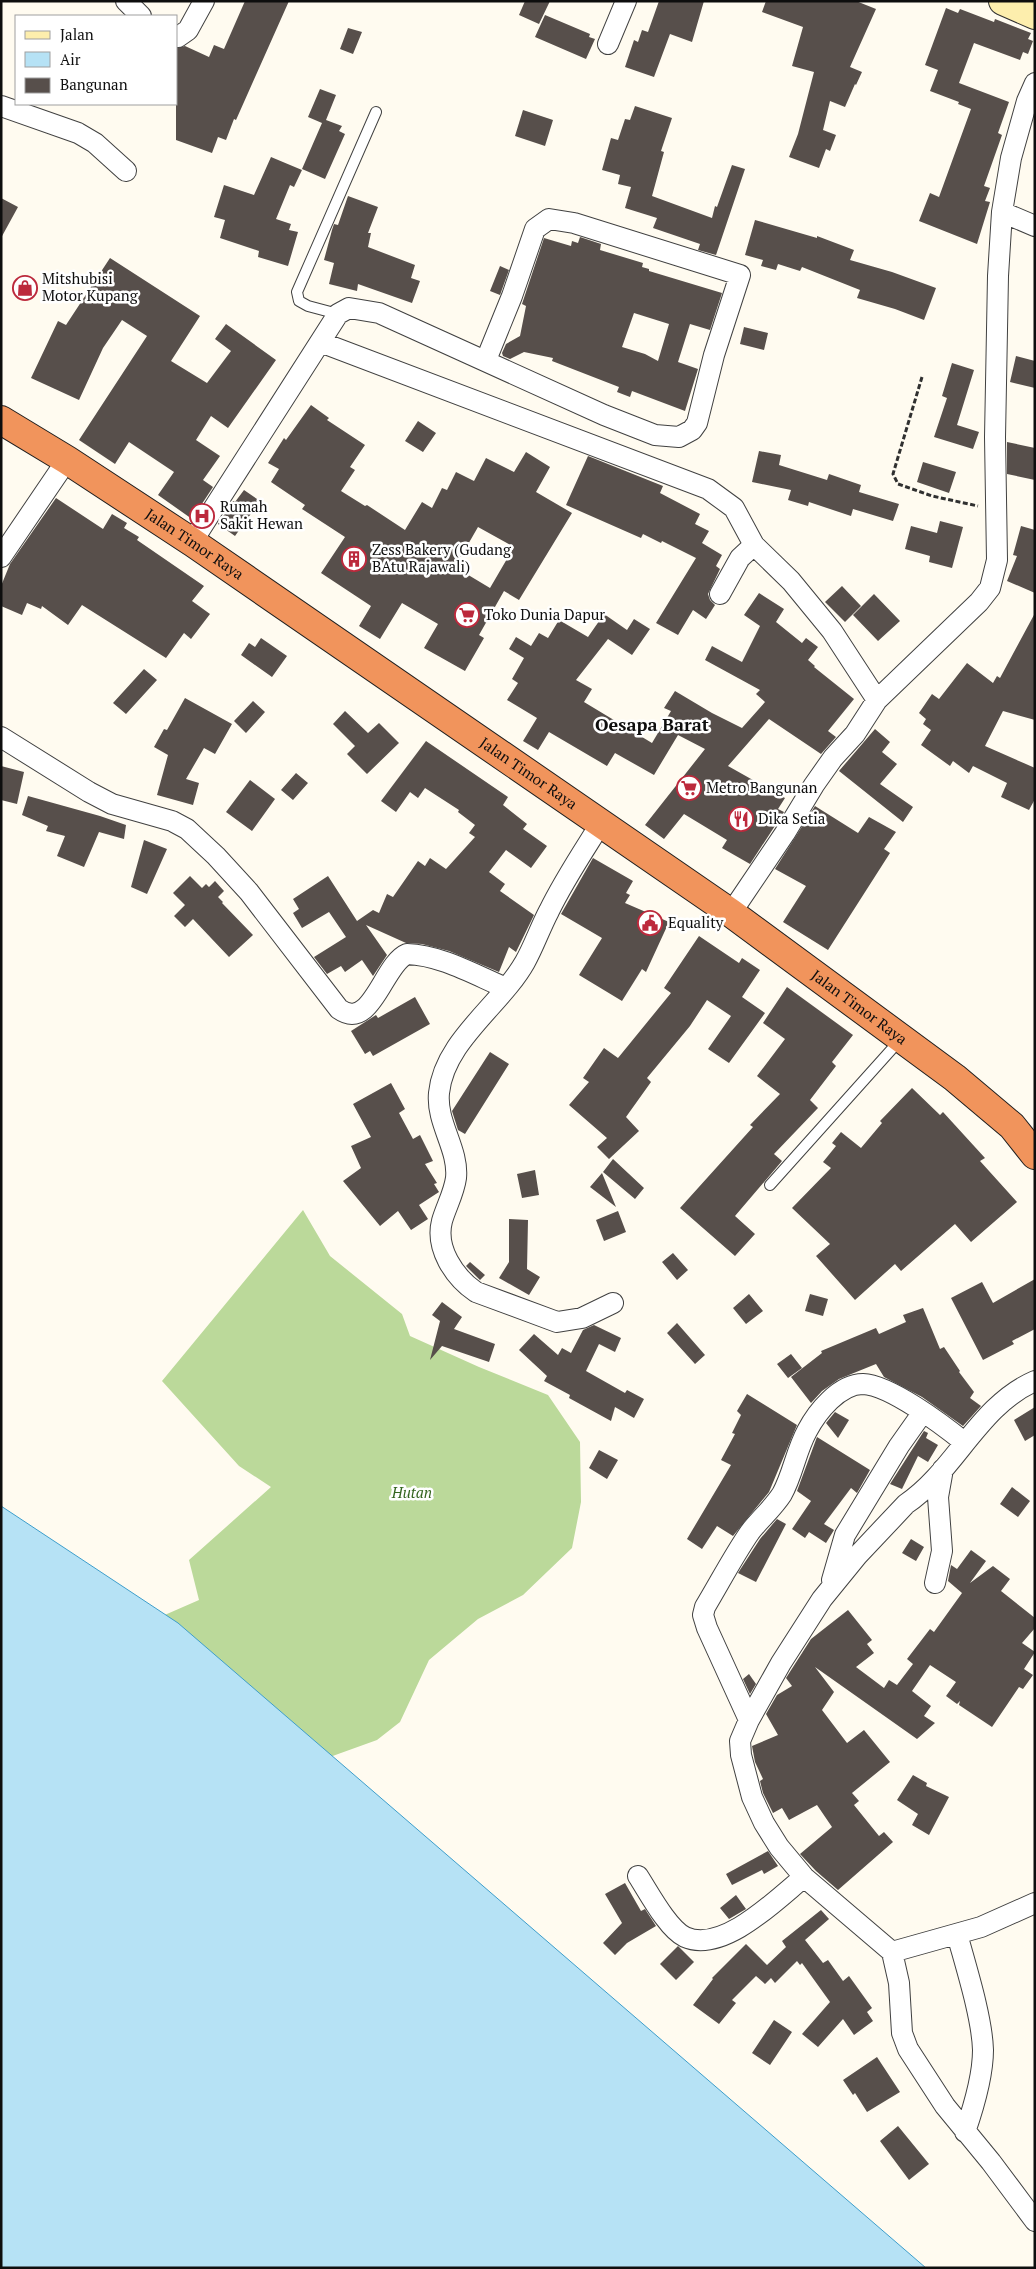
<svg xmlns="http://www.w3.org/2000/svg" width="1036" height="2269" font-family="'PT Serif',serif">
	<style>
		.forest { fill: #bbd99a }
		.water { fill: #b6e2f5; stroke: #3e9ecb }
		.building { fill: #574f4b; fill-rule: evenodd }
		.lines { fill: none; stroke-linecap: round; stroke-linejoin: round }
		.lane-casing { stroke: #414141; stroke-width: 12 }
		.street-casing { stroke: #414141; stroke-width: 22 }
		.secondary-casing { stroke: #303030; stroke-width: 30 }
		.highway-casing { stroke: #1f1f1f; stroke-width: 30 }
		.path { stroke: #303030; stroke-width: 3; stroke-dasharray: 5 2.5; stroke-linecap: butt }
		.lane { stroke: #fff; stroke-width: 10 }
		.street { stroke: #fff; stroke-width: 20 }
		.secondary { stroke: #fdeead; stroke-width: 28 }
		.highway { stroke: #f1945c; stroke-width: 28 }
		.labels { text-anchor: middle; stroke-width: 5; stroke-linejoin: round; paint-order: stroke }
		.poi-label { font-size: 15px; fill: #0e0e0e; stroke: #fff; text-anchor: start }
		.street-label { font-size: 15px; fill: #0e0e0e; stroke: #fff }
		.park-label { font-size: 15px; font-style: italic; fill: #346520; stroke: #fff }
		.quarter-label { font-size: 18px; font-weight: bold; fill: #0e0e0e; stroke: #fff }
	</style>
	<rect width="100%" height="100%" fill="#fffbf0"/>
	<!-- forest -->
	<path class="forest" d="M303,1210L330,1256L402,1314L410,1336L479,1367L548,1395L580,1442L581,1502L572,1548L523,1595L478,1619L429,1660L400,1722L377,1740L291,1771L128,1631L199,1600L189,1560L271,1487L239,1466L162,1381Z"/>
	<!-- water -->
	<path class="water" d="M1,1506L178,1623L926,2268H1Z"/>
	<!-- building -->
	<path class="building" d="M245,1H289L236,120L234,119L226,140L218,137L212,153L176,140V48L185,46L209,57L214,45L224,49Z
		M525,1H550L539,24L519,15Z
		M659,1H704L692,42L670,34L654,77L625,67L634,40L638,42L642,30L648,32Z
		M766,1H856L876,9L850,67L862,72L856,85L855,84L845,107L830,101L823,130L836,135L830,151L826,149L819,168L789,157L798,134L814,72L792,66L803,27L762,12Z
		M946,8L958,13L960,9L994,22L995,19L1031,33L1028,39L1033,41L1028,54L1023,52L1020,60L974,43L959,83L1009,102L998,133L1002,135L984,186L990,188L985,201L990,202L977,244L919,221L930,193L939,197L971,109L958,104L959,102L930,91L938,70L925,65Z
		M545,15L590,34L589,37L595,39L586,59L535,37Z
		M348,28L362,32L353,54L340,49Z
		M320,89L336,95L326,120L342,126L339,131L345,134L325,179L302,169L322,123L308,117Z
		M635,106L672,118L661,151L664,152L652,196L712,218L715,206L717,207L732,165L745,169L716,255L698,250L700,244L653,228L657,218L625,208L631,187L618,184L620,175L602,170L611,138L618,140L625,119L630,120Z
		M523,110L553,120L545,146L515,136Z
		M271,157L302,170L294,187L290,185L276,219L291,224L289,230L298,232L288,266L258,257L259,251L220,238L225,220L214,217L224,185L254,195Z
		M348,196L378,207L368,233H371L368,247L415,265L411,278L420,281L412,303L358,284L357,291L329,284L334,263L324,260L332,230L334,224L338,225Z
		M1,198L18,207L1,238Z
		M755,220L817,238V236L854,250L850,260L892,272L936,288L924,320L895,309L857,298L860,290L802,267L800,271L778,264L776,270L761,266L763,260L745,255Z
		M580,237L601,244L600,250L643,263L642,267L649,269V271L722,293L710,330L690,324L678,362L698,369L685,411L632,391L630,397L617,392L619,387L552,361L553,358L524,352L510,359L503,356L502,353L506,344L520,336L526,306L522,304L544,238L571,246L572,241L578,243ZM634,313L669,324L658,361L645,354L622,347Z
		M110,258L200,316L171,361L207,383L231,351L215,339L226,324L276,360L228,428L211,416L196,440L220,456L203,480L213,487L192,519L158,495L174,472L129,442L115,464L79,440L147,336L122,320L103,348L79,400L31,378L58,321L66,325Z
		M500,266L509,270L500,295L490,291Z
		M744,327L768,333L764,350L740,344Z
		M1016,356L1035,361V388L1010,382Z
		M952,363L974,370L957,425L979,432L973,449L934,437L947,398L942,396Z
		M311,405L329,418L327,420L365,445L350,467L355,470L341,491L365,506L367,505L405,530L422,502L432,508L442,488L447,490L456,472L474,481L486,458L514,472L526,452L550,467L536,492L572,513L519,600L504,591L479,635L484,638L465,671L424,648L438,624L402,603L380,639L359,626L371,606L321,573L345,537L302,509L305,505L271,482L279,469L268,463L284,438L286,440ZM478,527L514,547L490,588L455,567Z
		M418,421L436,433L423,452L405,441Z
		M1007,442L1035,448V480L1007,474Z
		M759,451L781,455L779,465L827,480L829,474L861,485L859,492L899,504L893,521L853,509L851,516L809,502L808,506L788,500L791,490L752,482Z
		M588,456L663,486L660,493L700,514L695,524L709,531L702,543L722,555L716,566L720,569L708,594L710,600L715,605L706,619L693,610L678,635L656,623L696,558L662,541L661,543L643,534L641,538L566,505Z
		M923,462L956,472L949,493L917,482Z
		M244,490L260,501L235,536L218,524L233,501L235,502Z
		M56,498L103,529L112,514L127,523L124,528L139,537L137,540L204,586L192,601L210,614L191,639L184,633L166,658L82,605L68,625L42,606L41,609L27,603L22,615L1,606V586L10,564Z
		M940,521L963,527L952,568L929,562L930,556L905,549L911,526L937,533Z
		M1021,526L1035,530V593L1007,581L1017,556L1013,555Z
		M842,586L861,606L845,622L825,602Z
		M759,593L784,609L776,622L802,643L806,638L818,647L808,660L815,666L814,667L854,699L828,731L836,737L821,754L769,719L728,766L785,798L778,809L784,812L750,864L722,848L727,840L684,814L664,839L645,825L705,749L678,735L654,775L615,753L607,766L549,732L538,750L523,741L537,718L507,700L518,683L512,679L524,658L509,649L516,637L531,646L539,633L548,638L559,620L588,637L604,614L627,630L634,619L650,629L632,655L608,639L576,680L592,689L584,702L652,743L671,711L664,708L675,691L712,713L742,728L765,702L756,694L760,690L705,660L712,646L742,662L760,626L744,615Z
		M874,594L900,621L878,641L853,615Z
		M1035,613V720L1003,711L985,746L1035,768V799L1029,810L1001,797L1007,783L973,766L969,773L953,761L950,766L921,745L931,730L923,724L926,719L919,713L932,694L939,699L967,663L993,683L997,676L1000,678Z
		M261,638L287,656L272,677L241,655L249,643L255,647Z
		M144,669L157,680L126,714L113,703Z
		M185,698L232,724L215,754L204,748L186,779L199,783L193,805L157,795L168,755L154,747L164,729L167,730Z
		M253,701L265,712L246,733L234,721Z
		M345,711L368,733L379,723L399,743L367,774L347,754L355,746L333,724Z
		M875,729L890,742L882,752L897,764L880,784L913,807L903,822L839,771Z
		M426,741L508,797L503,805L527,824L523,829L547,846L531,868L506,850L489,872L505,884L500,891L534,915L516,952L509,947L499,972L449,951L422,944L406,943L366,925L387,955L373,976L362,960L345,972L341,966L327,974L314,957L346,937L329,912L302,928L293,913L299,909L293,899L328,876L357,921L373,910L379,913L387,894L393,897L418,861L425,866L430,858L446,869L475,837L469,833L475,825L458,812L459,810L425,788L418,798L410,792L396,812L381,801Z
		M1,766L24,772L17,804L1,800Z
		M296,773L308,783L293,800L281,790Z
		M250,780L275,799L252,831L226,812Z
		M28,796L100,816L126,825L124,839L99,832L84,867L57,856L65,836L46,831L48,826L22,815Z
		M815,806L858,833L869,817L896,832L884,849L890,853L828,950L783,922L806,886L775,869Z
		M144,840L167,849L147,894L131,887Z
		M593,858L633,881L626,893L630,895L625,903L669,922L646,972L642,969L622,1001L579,975L602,938L561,914Z
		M190,876L202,888L206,884L209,887L215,881L224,891L218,897L223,902L222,903L253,935L229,957L193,919L185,927L174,916L185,905L173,893Z
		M699,936L739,963L742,958L760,970L742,997L765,1013L729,1063L708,1049L731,1016L707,1000L690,1026L647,1078L651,1082L626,1117L639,1131L609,1159L597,1147L607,1138L569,1105L589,1082L583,1078L604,1048L618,1058L671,993L664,988Z
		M787,987L853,1035L832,1062L836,1066L810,1100L818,1108L774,1154L782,1161L735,1216L755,1234L735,1256L680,1208L753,1127L750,1125L780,1094L757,1076L785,1039L763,1023Z
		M415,997L430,1024L373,1056L370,1051L365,1054L351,1031L376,1015L378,1018Z
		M490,1052L509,1064L465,1134L458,1130L452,1111Z
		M391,1083L405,1109L399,1113L413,1139L420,1135L433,1161L425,1164L437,1183L434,1184L439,1192L419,1205L428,1219L411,1230L398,1211L380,1226L343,1181L361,1168L351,1146L371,1137L353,1104Z
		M912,1088L940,1115L943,1112L985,1158L980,1161L1017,1202L971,1242L955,1224L901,1271L895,1264L855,1300L816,1256L830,1244L792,1208L831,1168L823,1162L836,1146L832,1143L841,1132L861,1148L882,1123L880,1121Z
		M613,1159L644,1188L635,1199L603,1172Z
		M535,1170L539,1195L522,1198L517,1174Z
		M602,1173L616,1207L590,1187Z
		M618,1211L626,1232L604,1241L596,1220Z
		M509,1219L528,1220L527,1269L540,1277L529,1295L499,1278L509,1262Z
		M673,1253L688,1270L677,1280L662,1262Z
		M470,1262L485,1275L480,1280L466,1266Z
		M1035,1279V1329L1012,1341L1014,1344L983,1360L951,1298L982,1282L993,1303Z
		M749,1294L763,1311L746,1324L733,1308Z
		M810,1294L828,1299L823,1316L805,1311Z
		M442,1302L462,1317L454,1329L495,1344L489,1362L442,1346L430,1360L440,1321L432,1315Z
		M923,1308L940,1349L944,1347L960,1371L959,1372L974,1392L970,1398L981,1406L963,1426L922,1397L884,1377L876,1364L839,1379L822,1391L811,1403L791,1377L822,1353L821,1351L876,1328L879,1334L906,1322L903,1315Z
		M677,1323L705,1355L695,1364L667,1333Z
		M594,1325L621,1338L615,1352L599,1344L586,1371L625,1393L627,1390L644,1399L634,1418L615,1407L611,1421L569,1398L570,1395L544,1381L547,1376L519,1350L534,1334L558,1355L562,1348L571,1353L583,1330Z
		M791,1354L802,1368L788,1378L777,1364Z
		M747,1394L797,1425L769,1492L733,1536L717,1526L702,1549L687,1539L731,1465L721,1460L735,1434L732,1433L741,1415L737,1411Z
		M1035,1407V1435L1025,1441L1014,1420Z
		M835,1412L849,1420L838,1438L826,1423Z
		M924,1431L928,1433L926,1438L938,1445L928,1462L918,1456L902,1489L890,1484Z
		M817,1437L870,1470L857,1493L851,1488L824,1524L834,1530L826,1543L809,1532L805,1538L792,1529L811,1501L797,1491Z
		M599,1450L618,1460L607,1479L589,1468Z
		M1012,1487L1030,1501L1018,1517L1000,1504Z
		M777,1519L786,1524L756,1582L738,1573L760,1539Z
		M911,1539L924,1547L916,1561L902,1553Z
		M971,1550L986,1561L970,1583L993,1566L1010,1579L1001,1591L1035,1618V1628L1022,1643L1035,1652L1024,1669L1033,1675L1023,1689L1019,1687L992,1727L959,1705L960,1701L957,1704L946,1696L956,1682L930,1665L912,1691L931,1706L924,1716L935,1723L917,1739L815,1667L834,1692L822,1710L847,1743L864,1730L890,1762L852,1793L859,1801L854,1805L879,1836L884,1832L893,1842L838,1890L816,1871L800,1854L832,1827L817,1805L789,1820L782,1808L773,1813L763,1793L760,1781L763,1779L755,1762L752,1746L778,1735L766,1714L777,1695L792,1686L786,1678L811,1639L848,1610L872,1640L867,1644L874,1653L856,1667L884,1688L889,1680L897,1685L913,1664L907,1659L930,1629L934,1632L962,1593L948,1581L951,1565L957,1569Z
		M749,1674L756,1684L750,1694L743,1679Z
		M913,1775L927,1783L926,1786L949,1797L929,1835L912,1825L918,1814L897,1800Z
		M768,1851L778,1866L764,1874L762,1870L732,1885L726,1874Z
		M625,1883L641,1911L645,1909L656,1926L627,1943L615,1955L603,1943L622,1923L605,1894Z
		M736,1895L746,1909L729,1919L720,1908Z
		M821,1910L829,1919L805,1940L823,1963L828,1960L843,1981L849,1976L872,2008L867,2012L873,2021L854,2035L843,2019L818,2047L802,2034L830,2002L802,1963L800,1965L797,1961L775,1983L771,1978L765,1984L756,1976L732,2000L736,2003L719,2024L693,2005L713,1979L712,1978L746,1944L767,1965L786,1947L782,1941Z
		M678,1946L694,1962L676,1980L660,1964Z
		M774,2020L792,2032L770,2065L752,2053Z
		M877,2057L900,2092L867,2112L855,2093L853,2095L843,2080Z
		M898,2126L929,2164L909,2180L880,2141Z"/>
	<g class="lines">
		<defs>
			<path id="lane" d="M338,314L308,306L299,301L297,292L376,112
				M770,1185L900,1040"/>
			<path id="street" d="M126,1L141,16
				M176,36L178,37L188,30L204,1
				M608,44L626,1
				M1,106L78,133L95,143L126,171
				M1002,212L1035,226
				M320,342L708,489L734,508L754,545
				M192,542L338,314L349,308L379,313L604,415L655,435L679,437L692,430L697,423L714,355L740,275L574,223L549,219L535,229L512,296L486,360
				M1,557L67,460
				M720,594L740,558L754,545L791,581L832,631L877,700
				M1,737L89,792L112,804L172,821L187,829L216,856L249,892L339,1009C372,1032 383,964 407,954C441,955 475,975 506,988
				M601,823C583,852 564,880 549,911C540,928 534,946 525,962C501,1005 444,1041 439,1093C436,1123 459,1149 456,1178C454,1193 446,1207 442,1221C435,1248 454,1277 476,1292L557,1322L582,1318L613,1303
				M731,913L785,833L814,785L833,758L855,734L877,700L979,602L990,588L997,560L995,437L998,276L1002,212L1011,158L1027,101L1035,83
				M1035,1381C979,1405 955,1471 906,1504L857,1556L822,1599L781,1663L749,1720L740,1741L741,1755L752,1797L764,1823L779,1847L804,1877L892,1952L899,1983L902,2033L908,2049L945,2106L991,2162L1035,2221
				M832,1580L845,1535L899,1446L923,1412
				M935,1583L942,1551L938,1497L943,1469
				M749,1720L707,1628L703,1615L705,1607C720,1582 734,1555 750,1532C760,1519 773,1508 782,1494C793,1474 796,1451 807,1431C817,1412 839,1384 863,1384C890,1385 943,1425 964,1442
				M638,1876C649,1893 668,1929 685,1937C723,1954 777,1899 804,1877
				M957,1934C966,1967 982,2017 983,2050C983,2074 973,2109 965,2132
				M892,1952L981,1927L1035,1903"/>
			<path id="secondary" d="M1003,1L1035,15"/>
			<g id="highway">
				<path id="s1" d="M1,420L67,460L192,542L731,913L955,1078L1012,1126L1035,1155"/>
			</g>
		</defs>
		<!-- lane casing -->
		<use href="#lane" class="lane-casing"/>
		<!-- street casing -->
		<use href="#street" class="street-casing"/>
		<!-- secondary casing -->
		<use href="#secondary" class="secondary-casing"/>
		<!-- highway casing -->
		<use href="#highway" class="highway-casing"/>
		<!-- path -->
		<path class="path" d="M922,377L893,474L898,484L932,496L978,506"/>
		<!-- lane -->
		<use href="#lane" class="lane"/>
		<!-- street -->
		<use href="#street" class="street"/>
		<!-- secondary -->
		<use href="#secondary" class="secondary"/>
		<!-- highway -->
		<use href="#highway" class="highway"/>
	</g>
	<!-- icons -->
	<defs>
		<symbol id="shop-ring" viewBox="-11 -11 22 22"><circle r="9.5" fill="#fff" stroke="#bc293c" stroke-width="1.5"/><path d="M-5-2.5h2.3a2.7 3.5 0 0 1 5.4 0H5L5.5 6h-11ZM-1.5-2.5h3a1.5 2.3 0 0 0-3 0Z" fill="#bc293c"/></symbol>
		<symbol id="hospital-ring" viewBox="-11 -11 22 22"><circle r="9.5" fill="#fff" stroke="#bc293c" stroke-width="1.5"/><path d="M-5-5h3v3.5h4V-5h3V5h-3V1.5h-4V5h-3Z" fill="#bc293c"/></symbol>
		<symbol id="building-ring" viewBox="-11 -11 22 22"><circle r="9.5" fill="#fff" stroke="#bc293c" stroke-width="1.5"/><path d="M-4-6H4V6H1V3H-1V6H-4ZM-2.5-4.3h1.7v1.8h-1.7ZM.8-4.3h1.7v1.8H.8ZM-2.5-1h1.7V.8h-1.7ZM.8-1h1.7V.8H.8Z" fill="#bc293c"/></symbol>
		<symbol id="supermarket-ring" viewBox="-11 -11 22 22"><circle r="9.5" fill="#fff" stroke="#bc293c" stroke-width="1.5"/><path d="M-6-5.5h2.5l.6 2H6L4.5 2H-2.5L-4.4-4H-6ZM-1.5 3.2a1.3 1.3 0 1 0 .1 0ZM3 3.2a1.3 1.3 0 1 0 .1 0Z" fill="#bc293c"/></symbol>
		<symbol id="restaurant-ring" viewBox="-11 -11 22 22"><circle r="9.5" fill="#fff" stroke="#bc293c" stroke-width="1.5"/><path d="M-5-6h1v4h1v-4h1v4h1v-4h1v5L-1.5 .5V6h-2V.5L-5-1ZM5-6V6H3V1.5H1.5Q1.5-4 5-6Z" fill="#bc293c"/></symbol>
		<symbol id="civic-ring" viewBox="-11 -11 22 22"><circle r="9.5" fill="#fff" stroke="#bc293c" stroke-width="1.5"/><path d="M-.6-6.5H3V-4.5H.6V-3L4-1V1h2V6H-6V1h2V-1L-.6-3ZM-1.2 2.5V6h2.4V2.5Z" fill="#bc293c"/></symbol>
	</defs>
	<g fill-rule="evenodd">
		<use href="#shop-ring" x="11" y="274" width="28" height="28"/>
		<use href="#hospital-ring" x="188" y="502" width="28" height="28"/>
		<use href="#building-ring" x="340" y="545" width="28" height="28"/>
		<use href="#supermarket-ring" x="453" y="601" width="28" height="28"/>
		<use href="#supermarket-ring" x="675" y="774" width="28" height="28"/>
		<use href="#restaurant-ring" x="727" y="805" width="28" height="28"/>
		<use href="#civic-ring" x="636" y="909" width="28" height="28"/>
	</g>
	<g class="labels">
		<!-- poi labels -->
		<g class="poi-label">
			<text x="42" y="284">Mitshubisi<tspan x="42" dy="17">Motor Kupang</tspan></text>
			<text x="220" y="512">Rumah<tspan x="220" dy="17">Sakit Hewan</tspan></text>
			<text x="372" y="555">Zess Bakery (Gudang<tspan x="372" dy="17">BAtu Rajawali)</tspan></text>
			<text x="484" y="620">Toko Dunia Dapur</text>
			<text x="706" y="793">Metro Bangunan</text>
			<text x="758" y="824">Dika Setia</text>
			<text x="668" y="928">Equality</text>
		</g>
		<!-- street labels -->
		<g class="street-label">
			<text dy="5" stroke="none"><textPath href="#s1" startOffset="230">Jalan Timor Raya</textPath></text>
			<text dy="5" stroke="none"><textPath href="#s1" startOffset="635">Jalan Timor Raya</textPath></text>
			<text dy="5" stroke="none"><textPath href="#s1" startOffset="1040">Jalan Timor Raya</textPath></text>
		</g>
		<!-- park labels -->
		<g class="park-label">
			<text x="412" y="1498">Hutan</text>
		</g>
		<!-- quarter labels -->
		<g class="quarter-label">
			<text x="652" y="731">Oesapa Barat</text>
		</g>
	</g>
	<!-- border -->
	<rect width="1036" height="2269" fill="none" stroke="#0e0e0e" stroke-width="5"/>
	<!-- legend -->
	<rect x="15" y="15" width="162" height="90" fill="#ffffff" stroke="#9f9f9f"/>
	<rect x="25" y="31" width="25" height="8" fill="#fdeead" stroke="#9f9f9f"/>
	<text x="60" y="40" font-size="15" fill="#0e0e0e">Jalan</text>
	<rect x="25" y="52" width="25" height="15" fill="#b6e2f5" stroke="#9f9f9f"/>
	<text x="60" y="65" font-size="15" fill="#0e0e0e">Air</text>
	<rect x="25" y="78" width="25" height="15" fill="#574f4b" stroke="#9f9f9f"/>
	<text x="60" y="90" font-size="15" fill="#0e0e0e">Bangunan</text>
</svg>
